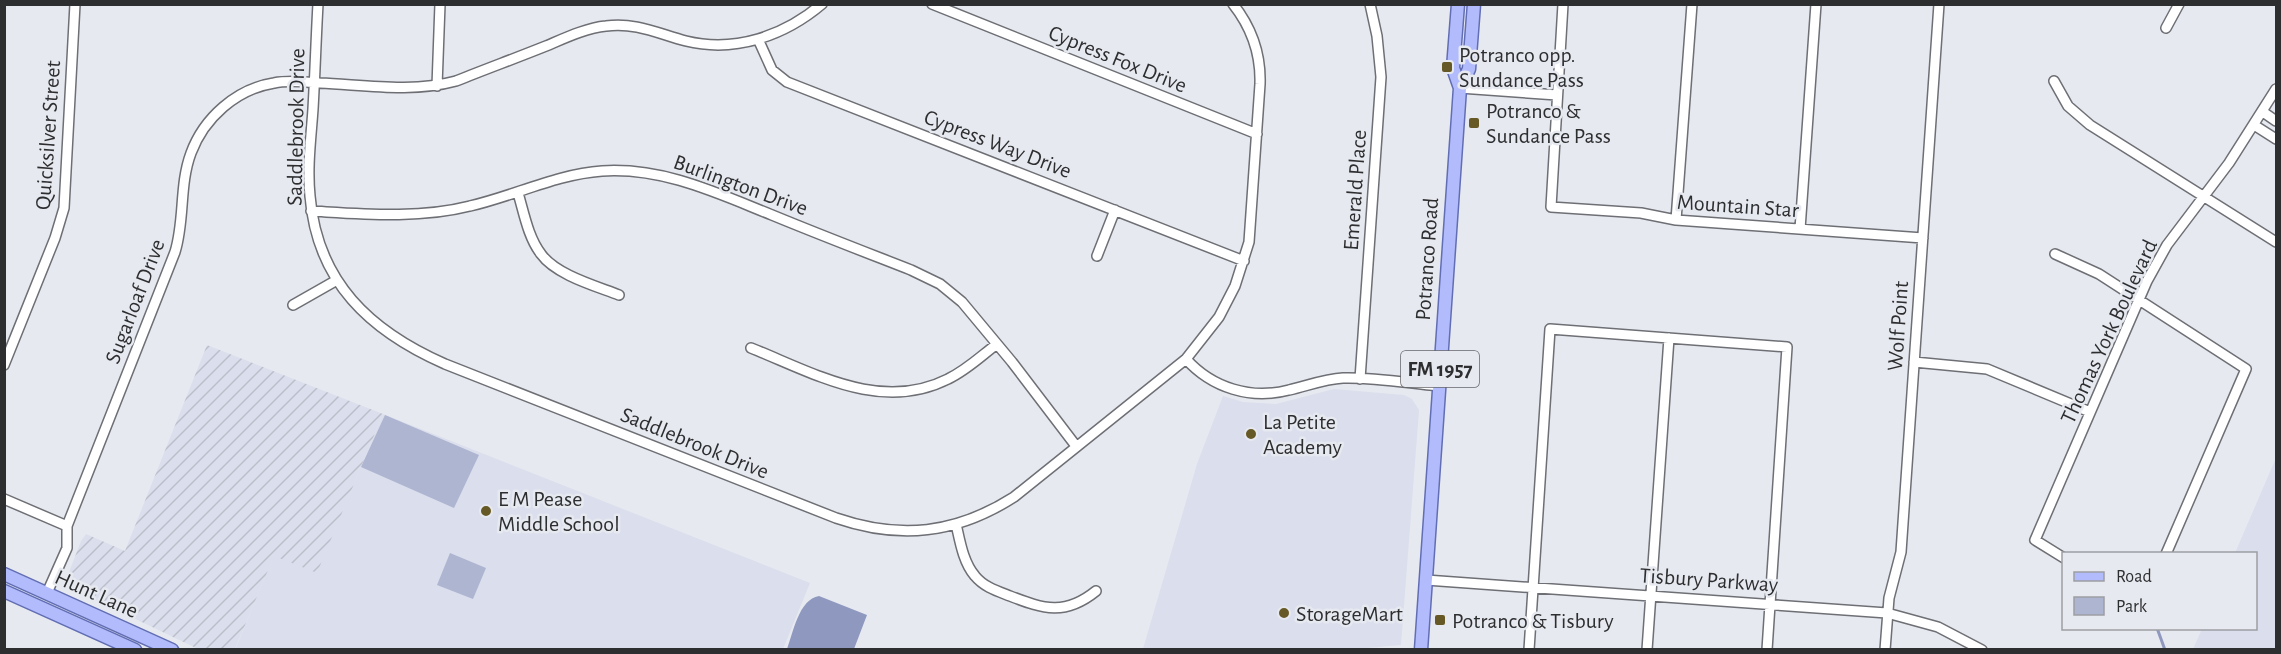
<svg xmlns="http://www.w3.org/2000/svg" width="2281" height="654" font-family="'Alegreya Sans',sans-serif">
	<style>
		.built { fill: #dbdeec }
		.industrial { fill: url(#industrial-furrows) }
		.green { fill: #aeb5d1 }
		.water { fill: #8f99c0 }
		.lines { fill: none; stroke-linecap: round; stroke-linejoin: round }
		.stream { stroke: #8f99c0; stroke-width: 3 }
		.minor-casing { stroke: #6d6f75; stroke-width: 12 }
		.major-casing { stroke: #626eb3; stroke-width: 15 }
		.minor { stroke: #fff; stroke-width: 9 }
		.major { stroke: #b2bcfc; stroke-width: 12 }
		.poi-dot { fill: #675926; stroke: #e7e9f0; stroke-width: 2 }
		.labels { text-anchor: middle; stroke-width: 5; stroke-linejoin: round; paint-order: stroke }
		.shield { fill: #e7e9f0; stroke: #65666a; stroke-width: 1.5 }
		.shield-label { font-size: 21px; font-weight: bold; fill: #2d2e30 }
		.poi-label { font-size: 22px; fill: #2d2e30; stroke: #e7e9f0; text-anchor: start }
		.street-label { font-size: 22px; fill: #2d2e30; stroke: #e7e9f0 }
	</style>
	<defs>
		<pattern id="industrial-furrows" width="10" height="10" patternUnits="userSpaceOnUse" patternTransform="scale(1.5)"><rect width="10" height="10" fill="#dbdeec"/><path d="M-1 1l2-2M0 10L10 0M9 11l2-2" fill="none" stroke="#bcbfcb"/></pattern>
	</defs>
	<rect width="100%" height="100%" fill="#e7e9f0"/>
	<!-- built -->
	<path class="built" d="M1334,389L1404,395L1412,399L1419,410L1401,645L1344,650L1143,649L1197,464L1223,396L1243,402L1276,404Z
		M383,414L810,583L783,649L235,650L274,555L317,572Z
		M2276,458V649H2193L2202,629L2256,628V554L2235,553Z"/>
	<!-- industrial -->
	<path class="industrial" d="M207,345L383,414L317,573L274,556L235,649H198L73,589L66,580L81,541L86,534L125,551Z"/>
	<!-- green -->
	<path class="green" d="M385,415L479,455L454,508L361,467Z
		M450,553L486,568L473,599L437,585Z"/>
	<!-- water -->
	<path class="water" d="M819,596L867,615L854,649H787C793,633 799,599 819,596Z"/>
	<g class="lines">
		<!-- stream -->
		<path class="stream" d="M2157,628L2165,650"/>
		<defs>
			<path id="minor" d="M318,4C316,39 315,74 313,109C311,138 307,167 310,196C317,282 370,331 445,364L836,518C900,540 956,534 1014,497L1186,359L1219,317L1235,286L1249,242L1260,84C1261,54 1252,28 1233,4
				M932,4L1257,134
				M1563,4L1551,207L1641,213L1676,220L1923,238
				M2166,28L2179,4
				M758,39L772,70L787,82L1244,261
				M2054,81L2068,106L2090,125L2276,242
				M437,86L440,4
				M1460,88L1557,95
				M2263,112L2276,121
				M2254,125L2276,139
				M518,193C524,213 528,237 541,254C556,275 596,286 619,295
				M311,211C364,214 419,219 470,206C514,196 557,174 602,171C663,167 717,193 772,215C818,234 865,252 911,270L940,284L962,302L1012,362L1076,446
				M1676,220L1692,4
				M1800,229L1816,4
				M2055,254L2099,274L2246,369L2166,554
				M1097,256L1115,210
				M293,305L337,280
				M751,348C814,373 881,413 948,379C967,370 981,356 997,344
				M1186,359C1212,388 1251,400 1289,390C1307,386 1324,379 1343,378C1374,377 1407,383 1438,386
				M1914,362L1987,369L2090,412
				M4,365L55,238L64,208L75,4
				M1360,379L1381,77L1377,36L1370,4
				M4,499L67,526
				M956,524C960,541 963,562 975,576C984,587 997,591 1010,596C1044,609 1065,616 1096,591
				M2064,558L2035,540L2147,281L2167,245L2229,163L2276,89
				M1426,580L1887,613L1938,627L1982,650
				M47,593L67,548V526L175,252C185,220 179,185 191,153C204,118 236,89 274,83C289,80 305,82 320,83C365,85 412,93 456,81C486,69 516,58 546,46C565,38 586,28 606,26C636,22 659,34 686,41C735,53 784,36 822,4
				M1529,650L1550,329L1787,347L1767,650
				M1647,650L1669,338
				M1885,650L1889,598L1901,552L1939,4"/>
			<path id="major" d="M1458,4L1453,68L1460,88
				M4,574L172,650
				M4,591L135,650
				M1421,650L1460,88L1469,69L1474,4"/>
		</defs>
		<!-- minor casing -->
		<use href="#minor" class="minor-casing"/>
		<!-- major casing -->
		<use href="#major" class="major-casing"/>
		<!-- minor -->
		<use href="#minor" class="minor"/>
		<!-- major -->
		<use href="#major" class="major"/>
	</g>
	<!-- markers -->
	<g class="poi-dot">
		<rect x="1441" y="61" width="12" height="12" rx="3"/>
		<rect x="1468" y="117" width="12" height="12" rx="3"/>
		<circle cx="1251" cy="434" r="6"/>
		<circle cx="486" cy="511" r="6"/>
		<circle cx="1284" cy="613" r="6"/>
		<rect x="1434" y="614" width="12" height="12" rx="3"/>
	</g>
	<g class="labels">
		<!-- shield labels -->
		<rect class="shield" x="1401" y="351" width="78" height="36" rx="4.5"/>
		<g class="shield-label">
			<text x="1440" y="376">FM 1957</text>
		</g>
		<!-- poi labels -->
		<g class="poi-label">
			<text x="1459" y="62">Potranco opp.<tspan x="1459" dy="25">Sundance Pass</tspan></text>
			<text x="1486" y="118">Potranco &amp;<tspan x="1486" dy="25">Sundance Pass</tspan></text>
			<text x="1263" y="429">La Petite<tspan x="1263" dy="25">Academy</tspan></text>
			<text x="498" y="506">E M Pease<tspan x="498" dy="25">Middle School</tspan></text>
			<text x="1296" y="621">StorageMart</text>
			<text x="1452" y="628">Potranco &amp; Tisbury</text>
		</g>
		<!-- street labels -->
		<g class="street-label">
			<text transform="translate(1118 58) rotate(22)" y="8">Cypress Fox Drive</text>
			<text transform="translate(295 127) rotate(-89)" y="8">Saddlebrook Drive</text>
			<text transform="translate(47 135) rotate(-86)" y="8">Quicksilver Street</text>
			<text transform="translate(998 143) rotate(21)" y="8">Cypress Way Drive</text>
			<text transform="translate(741 184) rotate(20)" y="8">Burlington Drive</text>
			<text transform="translate(1354 190) rotate(-86)" y="8">Emerald Place</text>
			<text transform="translate(1738 205) rotate(4)" y="8">Mountain Star</text>
			<text transform="translate(1426 259) rotate(-86)" y="8">Potranco Road</text>
			<text transform="translate(134 301) rotate(-69)" y="8">Sugarloaf Drive</text>
			<text transform="translate(1897 326) rotate(-86)" y="8">Wolf Point</text>
			<text transform="translate(2108 331) rotate(-65)" y="8">Thomas York Boulevard</text>
			<text transform="translate(695 442) rotate(22)" y="8">Saddlebrook Drive</text>
			<text transform="translate(1709 579) rotate(4)" y="8">Tisbury Parkway</text>
			<text transform="translate(97 593) rotate(24)" y="8">Hunt Lane</text>
		</g>
	</g>
	<!-- border -->
	<rect width="2281" height="654" fill="none" stroke="#2d2e30" stroke-width="12"/>
	<!-- legend -->
	<rect x="2062" y="552" width="195" height="78" fill="#e7e9f0" stroke="#9d9ea3" stroke-width="1.5"/>
	<rect x="2074" y="572" width="30" height="9" fill="#b2bcfc" stroke="#9d9ea3" stroke-width="1.5"/>
	<text x="2116" y="582" font-size="18" fill="#2d2e30">Road</text>
	<rect x="2074" y="597" width="30" height="18" fill="#aeb5d1" stroke="#9d9ea3" stroke-width="1.5"/>
	<text x="2116" y="612" font-size="18" fill="#2d2e30">Park</text>
</svg>
